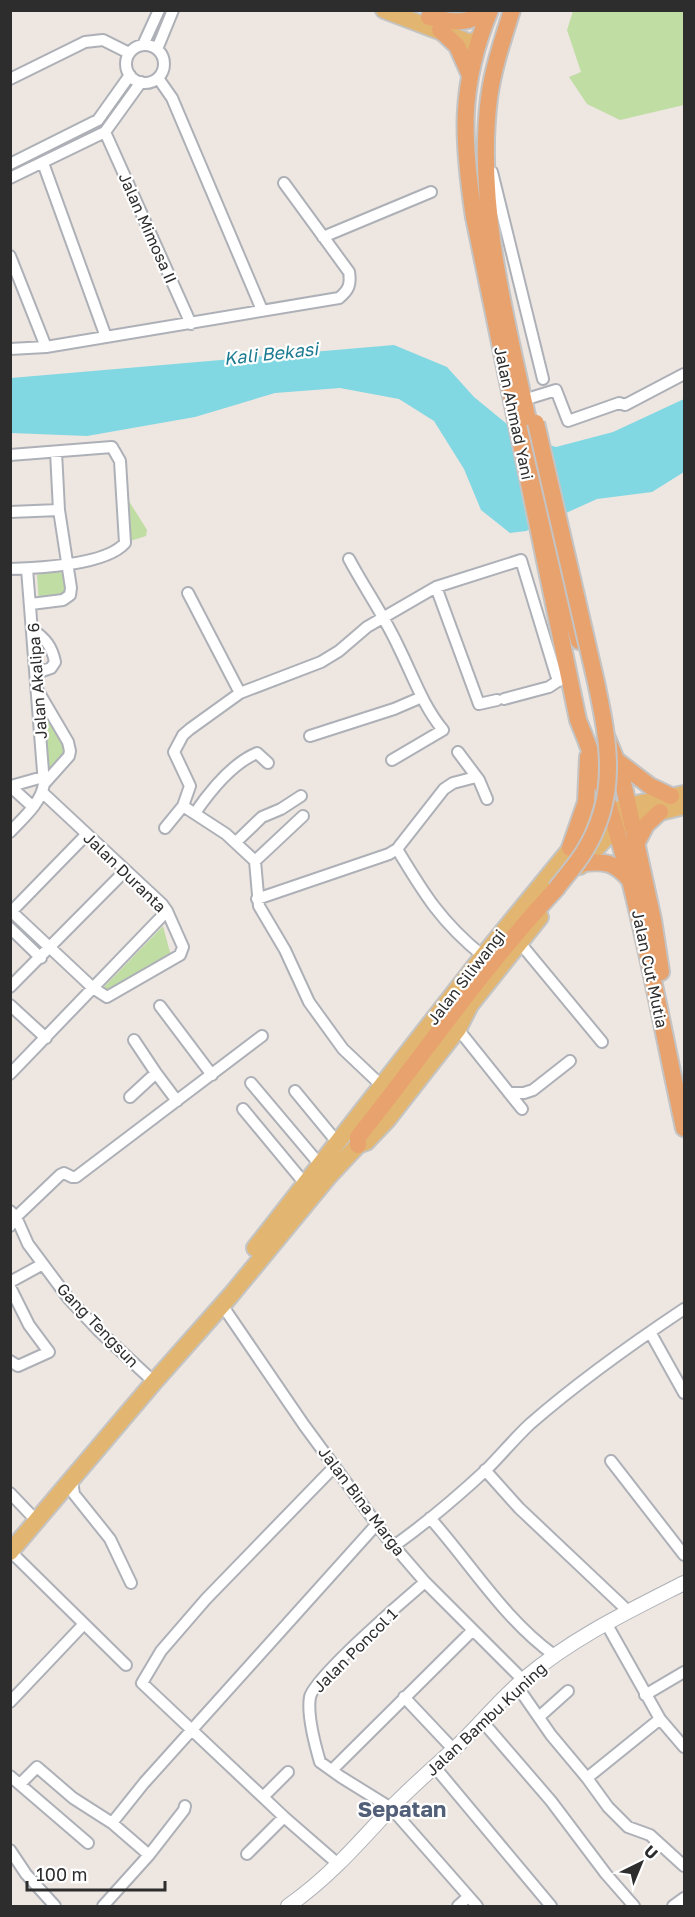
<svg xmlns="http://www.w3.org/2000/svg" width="695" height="1917" font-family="'Golos Text',sans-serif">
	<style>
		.green { fill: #c0dda4 }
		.water { fill: #81d8e2 }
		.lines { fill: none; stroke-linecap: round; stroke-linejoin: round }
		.minor-casing { stroke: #adb1b7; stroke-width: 14 }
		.tertiary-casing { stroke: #adb1b7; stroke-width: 16 }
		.primary-casing { stroke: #c4c4c4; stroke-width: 20 }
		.trunk-casing { stroke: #c4c4c4; stroke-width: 20 }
		.minor { stroke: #fff; stroke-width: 10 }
		.tertiary { stroke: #fff; stroke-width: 14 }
		.primary { stroke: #e2b671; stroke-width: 16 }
		.trunk { stroke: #e8a26e; stroke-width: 16 }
		.trunk-bridge-casing { stroke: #c4c4c4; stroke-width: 20; stroke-linecap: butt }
		.trunk-bridge { stroke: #e8a26e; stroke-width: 16 }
		.labels { text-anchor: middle; stroke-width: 4.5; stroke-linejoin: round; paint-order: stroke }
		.street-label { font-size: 16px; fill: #2d2d2d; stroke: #fff }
		.water-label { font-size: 18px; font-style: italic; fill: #1d7b91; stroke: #fff }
		.district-label { font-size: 22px; font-weight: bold; fill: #525f79; stroke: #fff }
	</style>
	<rect width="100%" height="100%" fill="#ede6e1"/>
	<!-- green -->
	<path class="green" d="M573,11H684V105L620,120L587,104L569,77L581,72L567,30Z
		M127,498L147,530L146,536L130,541Z
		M57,571C67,574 67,583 69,592L39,604L37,575Z
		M45,707L68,749L49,773L48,769Z
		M163,926L171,956L109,997L102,989Z"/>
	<!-- water -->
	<path class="water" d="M394,345L447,367L474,397L523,437L556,447L613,432L684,399V472L652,492L597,499L526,531L510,533L481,510L464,469L434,421L399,399L340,388L275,393L195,417L87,436L11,433V378Z"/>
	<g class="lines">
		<defs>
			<path id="minor" d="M143,45L159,10
				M126 64a19 19 0 1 1 38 0a19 19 0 1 1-38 0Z
				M157,49L173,10
				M158,78L172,98L262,310
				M10,79L85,42L103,40L129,53
				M105,132L191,324
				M43,163L106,337
				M10,164L98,120L130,75
				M492,172L543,379
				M10,178L105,132L141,82
				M323,237L431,192
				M10,256L46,347
				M10,349L46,347L339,298C349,290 351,284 349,272L284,183
				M530,398L556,390L568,421L619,403L625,405L684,374
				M10,455L112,447L120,461L125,543C106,565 39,568 10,569
				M10,512L59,510
				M349,559C365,589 385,617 399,648C413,676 423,706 443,730L392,760
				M436,587L479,704L497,700
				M188,593L240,693
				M31,604L63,600L70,595L71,588L59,510L56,452
				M33,630C46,639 52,647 55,662L51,668L36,673
				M38,691L68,742L70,751L69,756L44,784
				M504,699L549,687L564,677
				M310,736L394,709L422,697
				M458,752L479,780L487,799
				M10,786L33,807
				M11,786L43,777
				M195,813C210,791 231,764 257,753L268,763
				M165,828L183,806
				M10,832C23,818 41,803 44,784L27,569
				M236,842L262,817L281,809L301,796
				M397,849C424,894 441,922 483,956
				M255,861L303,816
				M257,899L389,854L397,849L444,789L453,783L476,777
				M12,912L93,988L107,997L180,955L183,947L167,911L162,904L43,793
				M10,913L86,835
				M10,928L41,958
				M520,943L602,1042
				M10,987L125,871
				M10,1005L46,1038
				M160,1006L212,1075
				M458,1029L522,1109
				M134,1040L156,1073
				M10,1074L167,911
				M251,1083L321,1166
				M381,1085L343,1049L309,1002L285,950L259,906L255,861L226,834L183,806L190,786L174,752L183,735L190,729L240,693L321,662L339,651L367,627L436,587L521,560L556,675L559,681
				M295,1091L337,1142
				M509,1093H524L533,1090L570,1061
				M130,1097L156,1073L177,1101
				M243,1109L306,1185
				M10,1211L16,1217L28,1244L69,1299L98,1330L154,1382
				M10,1226L16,1217L60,1175L64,1173L72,1177H76L262,1036
				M10,1282L43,1264
				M10,1287L29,1325L49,1352L18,1366L10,1361
				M222,1305L304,1425L387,1538L425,1582L523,1680
				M650,1332L684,1393
				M611,1461L684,1555
				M335,1466L206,1599L161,1651L142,1683L284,1817L338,1864
				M485,1470L519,1508L628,1611
				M72,1481L74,1494L110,1539L131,1583
				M10,1493L30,1514
				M430,1518C471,1564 504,1619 554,1655
				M394,1546C426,1523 457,1497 486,1470C501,1455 514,1439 530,1424C577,1383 633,1343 684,1309
				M11,1552L126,1665
				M425,1582C405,1599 314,1678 310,1697C307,1714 315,1745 320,1762L341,1777L391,1808L477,1906
				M606,1623L660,1719L684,1747
				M517,1686L551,1735L587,1778L608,1807L628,1827L650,1835L684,1866
				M645,1695L684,1672
				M404,1697L454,1750
				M10,1702L83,1625
				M539,1717L568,1691
				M482,1721L551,1801L606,1874L634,1906
				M434,1766L551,1906
				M332,1770L473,1630
				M10,1776L88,1843
				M587,1778L660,1719
				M20,1784L37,1767L73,1798L112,1823L144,1783L376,1525
				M263,1797L288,1772
				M112,1823L149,1855
				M10,1850L26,1874L55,1906
				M247,1854L284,1817
				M103,1906L149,1855L184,1810L185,1806
				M458,1906L468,1897
				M673,1906L684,1898"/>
			<path id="tertiary" d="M288,1906C327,1879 358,1844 390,1809C410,1788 432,1769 453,1750C478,1727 499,1700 524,1679C572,1638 629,1611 684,1583"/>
			<path id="primary" d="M384,10L471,43L479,38
				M580,866L615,828L631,819L684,806
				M255,1248L483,956L594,820L627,806L684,794
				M10,1552L154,1382L231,1295L329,1176L358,1145L366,1142L387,1120L458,1029L470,1005L540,917"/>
			<path id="trunk" d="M490,10C459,86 462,138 474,217L578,720C632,850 654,991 684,1128
				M512,10C503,39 493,68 489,98C476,204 505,317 528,420C544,494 558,569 579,641
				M429,17C449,21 469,27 485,10
				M440,30L457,46L470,75
				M607,738L616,760L624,787L653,920L661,972
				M616,760L650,786L671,796
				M636,844L646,825L660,812
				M570,848L586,802L588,757
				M583,863C606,861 614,862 630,880
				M358,1145V1137C424,1054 484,966 556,889"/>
		</defs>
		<!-- minor casing -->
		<use href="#minor" class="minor-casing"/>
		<!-- tertiary casing -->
		<use href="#tertiary" class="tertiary-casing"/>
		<!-- primary casing -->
		<use href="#primary" class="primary-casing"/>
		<!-- trunk casing -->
		<use href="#trunk" class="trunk-casing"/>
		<!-- minor -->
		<use href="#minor" class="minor"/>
		<!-- tertiary -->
		<use href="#tertiary" class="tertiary"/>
		<!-- primary -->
		<use href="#primary" class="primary"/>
		<!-- trunk -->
		<use href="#trunk" class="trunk"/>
		<defs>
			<path id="trunk-bridge" d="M536,423L596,682C609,743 619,796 584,852C576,865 565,877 556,889"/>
		</defs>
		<!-- trunk-bridge casing -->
		<use href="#trunk-bridge" class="trunk-bridge-casing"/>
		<!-- trunk-bridge -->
		<use href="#trunk-bridge" class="trunk-bridge"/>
	</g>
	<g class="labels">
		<!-- street labels -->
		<g class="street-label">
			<text transform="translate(148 228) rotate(66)" y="6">Jalan Mimosa II</text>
			<text transform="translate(514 413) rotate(78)" y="6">Jalan Ahmad Yani</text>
			<text transform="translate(37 681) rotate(-94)" y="6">Jalan Akalipa 6</text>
			<text transform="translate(125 872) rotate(44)" y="6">Jalan Duranta</text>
			<text transform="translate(650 969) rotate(78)" y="6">Jalan Cut Mutia</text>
			<text transform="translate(466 977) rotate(-52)" y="6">Jalan Siliwangi</text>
			<text transform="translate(98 1325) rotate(46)" y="6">Gang Tengsun</text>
			<text transform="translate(362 1501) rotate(53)" y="6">Jalan Bina Marga</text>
			<text transform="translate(355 1650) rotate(-45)" y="6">Jalan Poncol 1</text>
			<text transform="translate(486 1719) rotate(-43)" y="6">Jalan Bambu Kuning</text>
		</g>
		<!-- water labels -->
		<g class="water-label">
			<text transform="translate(271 354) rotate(-6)" y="6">Kali Bekasi</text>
		</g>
		<!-- district labels -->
		<g class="district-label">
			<text x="402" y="1817">Sepatan</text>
		</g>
	</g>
	<!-- border -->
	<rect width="695" height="1917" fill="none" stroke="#2d2d2d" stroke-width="24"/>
	<!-- north arrow -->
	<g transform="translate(641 1863) rotate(43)" stroke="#ffffff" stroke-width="4.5" paint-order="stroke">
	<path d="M0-4.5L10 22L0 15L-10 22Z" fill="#2d2d2d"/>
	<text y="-9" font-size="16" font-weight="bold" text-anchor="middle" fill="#2d2d2d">U</text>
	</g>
	<!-- scale -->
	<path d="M27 1881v9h138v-9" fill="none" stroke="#2d2d2d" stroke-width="3"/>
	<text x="36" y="1881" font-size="18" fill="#2d2d2d" stroke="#ffffff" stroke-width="4.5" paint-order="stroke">100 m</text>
</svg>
